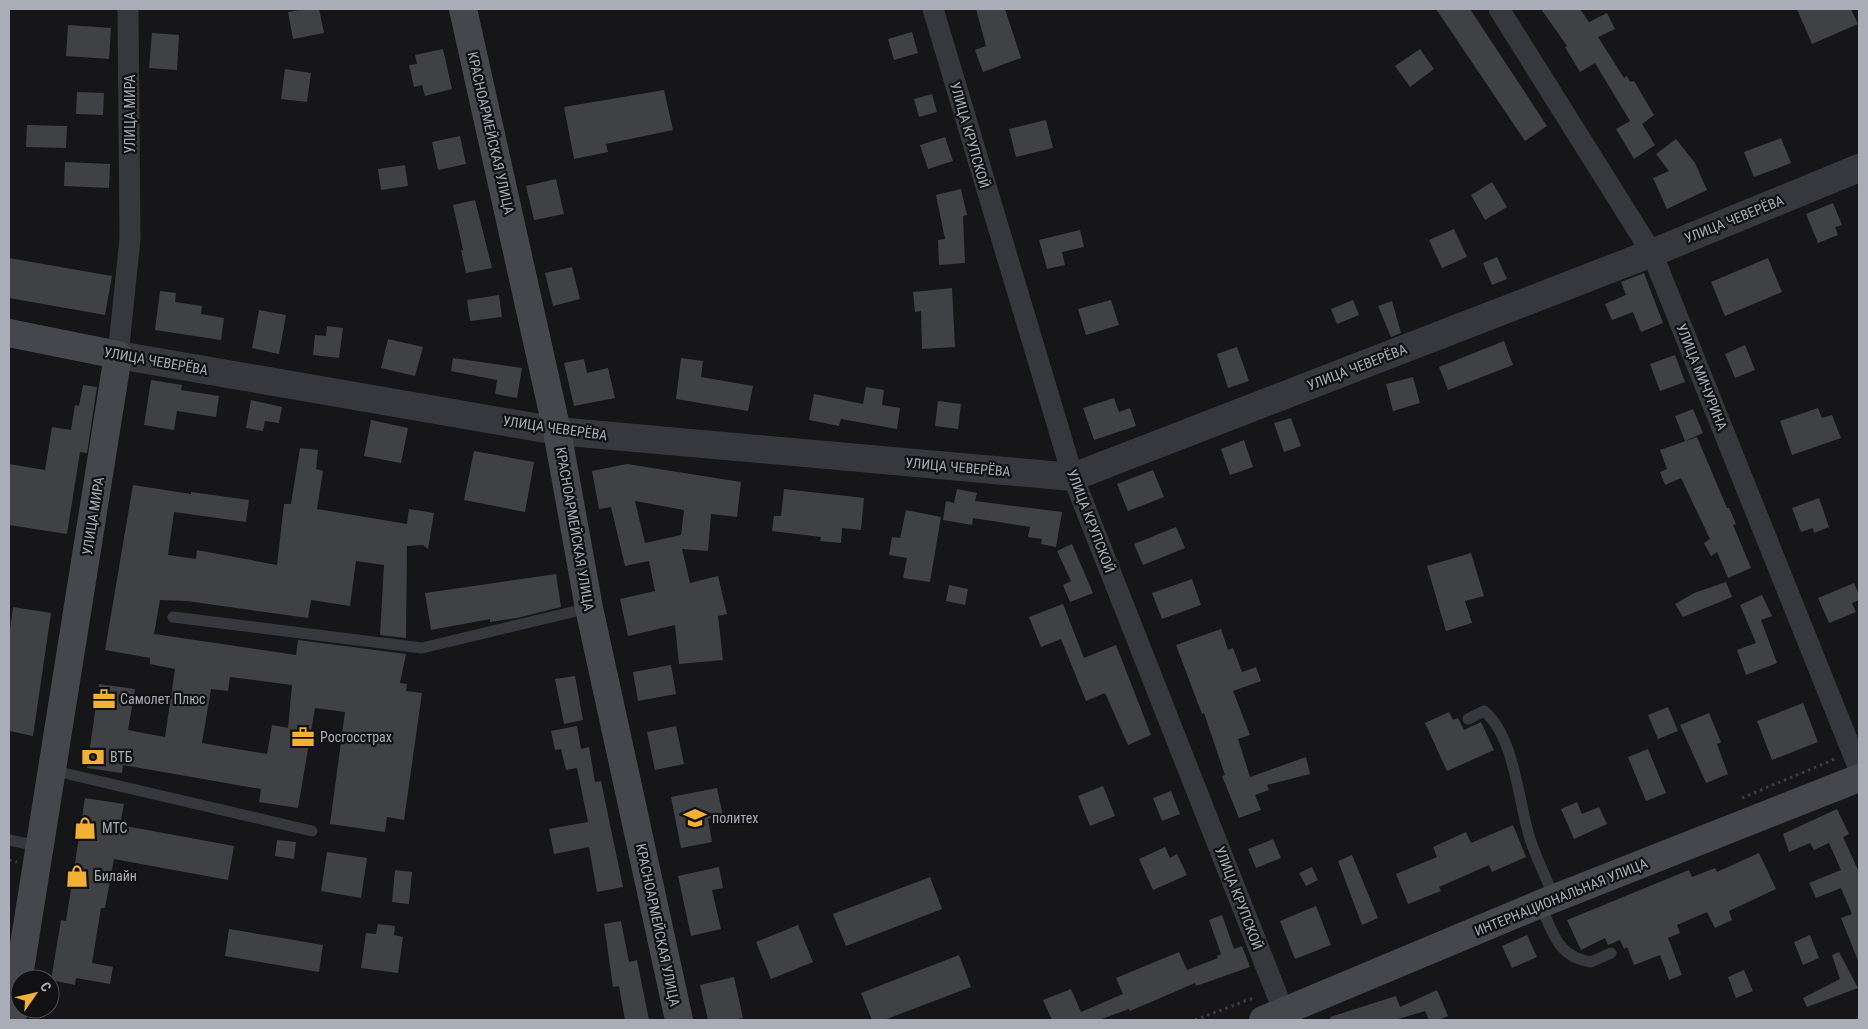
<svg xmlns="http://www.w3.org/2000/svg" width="1868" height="1029" font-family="'Roboto Condensed',sans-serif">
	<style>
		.building { fill: #404145; fill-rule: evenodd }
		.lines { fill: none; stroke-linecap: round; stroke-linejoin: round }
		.path { stroke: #3d3f44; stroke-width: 3; stroke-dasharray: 2.5 4; stroke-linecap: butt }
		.service { stroke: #37383d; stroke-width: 11 }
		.minor { stroke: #37383d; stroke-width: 21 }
		.tertiary { stroke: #37383d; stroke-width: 28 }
		.secondary { stroke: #45474d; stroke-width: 28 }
		.labels { text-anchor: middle; stroke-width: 4.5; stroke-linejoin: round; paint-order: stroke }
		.street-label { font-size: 14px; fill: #a8adb8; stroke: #111113 }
		.poi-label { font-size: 14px; fill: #a8adb8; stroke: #111113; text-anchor: start }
	</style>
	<rect width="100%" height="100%" fill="#161618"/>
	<!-- building -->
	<path class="building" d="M306,9H319L324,33L293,39L288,12Z
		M976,9H1005L1021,58L983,72L975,50L986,46Z
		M1436,9H1470L1547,126L1525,141Z
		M1541,9H1580L1589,22L1607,13L1615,29L1598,37L1624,78L1627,76L1630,82L1634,81L1654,115L1642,124L1655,145L1634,159L1616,129L1630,121L1595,63L1580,72L1565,47L1567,46Z
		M1797,9H1851L1858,24L1812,44Z
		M68,25L111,28L109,59L66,56Z
		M912,32L918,53L894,60L888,39Z
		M152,33L179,35L177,70L149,68Z
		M443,49L452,89L425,96L422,85L414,87L409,65L417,64L415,55Z
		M1420,49L1434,69L1410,87L1395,66Z
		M285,69L311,73L307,102L281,99Z
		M664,90L673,130L606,144L608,152L574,159L564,107Z
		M77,92L104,93L103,115L76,114Z
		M932,94L937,112L919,117L914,99Z
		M1046,120L1053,148L1016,157L1009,129Z
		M27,125L67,126L66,148L26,147Z
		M460,136L466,164L438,170L432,142Z
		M945,137L953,161L928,169L920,145Z
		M1781,138L1791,163L1754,177L1744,152Z
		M1676,139L1695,163L1707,190L1667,209L1653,178L1669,171L1656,154Z
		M65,162L110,164L109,188L64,186Z
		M405,165L408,186L381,190L378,169Z
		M556,179L564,214L534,220L526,186Z
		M1492,182L1507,207L1485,220L1471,195Z
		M961,189L967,215L963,216L965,263L939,265L938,240L945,239L936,195Z
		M475,200L492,268L466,273L461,250H463L453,205Z
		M1833,203L1842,225L1835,227L1838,235L1818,243L1806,214Z
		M1454,229L1467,257L1442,268L1429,240Z
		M1080,230L1084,247L1062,252L1065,265L1047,269L1039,240Z
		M1497,257L1507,279L1492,285L1483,263Z
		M9,258L112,276L105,315L9,298Z
		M1768,258L1782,292L1725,316L1711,282Z
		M572,267L580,299L553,306L545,273Z
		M1644,273L1663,323L1641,332L1633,312L1612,320L1605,304L1626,295L1621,282Z
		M952,288L955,347L922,349L921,311L915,312L913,292Z
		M160,291L176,293L175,302L202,306L201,314L224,318L221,340L155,330Z
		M499,295L502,317L470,321L467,300Z
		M1111,300L1119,325L1086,335L1078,309Z
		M1353,300L1359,315L1337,324L1331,309Z
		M1392,301L1401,333L1391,337L1378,306Z
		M259,310L286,315L279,354L252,348Z
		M327,326L343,328L339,358L313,355L315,335L326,336Z
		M388,339L423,347L415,376L381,368Z
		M1504,341L1513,365L1448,390L1439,367Z
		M1745,345L1755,370L1735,378L1725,354Z
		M1237,347L1249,381L1228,388L1217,354Z
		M1675,355L1685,382L1660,391L1650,364Z
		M453,358L522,368L517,398L495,394L497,380L451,371Z
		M681,358L703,361L701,377L753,386L748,411L676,399Z
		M584,359L587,373L608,368L615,398L574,406L564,363Z
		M1413,377L1420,403L1393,411L1386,384Z
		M151,380L182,385L181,390L219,396L216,417L177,411L174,430L144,425Z
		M83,385L97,387L87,453L80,452L67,534L9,525V464L45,470L52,427L71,430L75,405L79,406Z
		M866,387L884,390L882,405L900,408L897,429L841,419L839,426L809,420L814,394L863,404Z
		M1114,398L1119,412L1130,408L1136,426L1094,440L1083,408Z
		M251,400L282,407L279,423L265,421L263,431L246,428Z
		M938,401L961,404L958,429L935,426Z
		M1818,408L1822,418L1832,415L1841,438L1792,455L1780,421Z
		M1693,409L1703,433L1685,441L1675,416Z
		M1291,418L1301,446L1284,452L1274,423Z
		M371,420L408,428L401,463L364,456Z
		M1697,437L1727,508H1729L1736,524L1733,525L1751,568L1728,578L1717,552L1711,556L1704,543L1710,539L1681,478L1665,485L1660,472L1667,469L1660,450Z
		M1244,440L1253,467L1230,475L1221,449Z
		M300,448L318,450L316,469L323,471L317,509L407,524L409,509L434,513L428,549L423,545L407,546L406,638L380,635L384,565L356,561L350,606L311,600L308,618L187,601L160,600L154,634L296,655L298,640L406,654L400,683L407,684L406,691L422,693L404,820L387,817L385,832L330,824L345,712L315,708L298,808L259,802L261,789L123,765L122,773L87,768L99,684L135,689L128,730L165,737L175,669L150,664V658L105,650L133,485L191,494V492L249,500L246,522L174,512L168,555L196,559L197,550L277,565L284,504H291ZM230,677L292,685L288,728L272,725L267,754L202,743L211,689L228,691Z
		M474,451L534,462L525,512L464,500Z
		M627,464L741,482L737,517L711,514L708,551L682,549L690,583L718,576L727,614L718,616L723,660L679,664L675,625L628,636L620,599L655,591L649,561L625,566L611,507L599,509L592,471ZM635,501L684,510L681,535L645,543Z
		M1153,470L1164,497L1128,511L1117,484Z
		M784,489L864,498L861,530L842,528L841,543L820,541L821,537L772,531L774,516H781Z
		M957,489L977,493L975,501L1062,512L1056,547L1041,544L1042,539L1028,537L1030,527L973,518L972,525L943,520L946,501L954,503Z
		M1819,498L1829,527L1814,533L1813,528L1801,532L1792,508Z
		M906,510L941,517L930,582L903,578L907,558L889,555L892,537L900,538Z
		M1176,527L1185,548L1143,565L1134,544Z
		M1072,544L1093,593L1070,602L1063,585L1071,581L1057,551Z
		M1471,553L1484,596L1465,601L1472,623L1446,631L1427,566Z
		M556,574L561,607L517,618L490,622V619L431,630L425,593Z
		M1192,579L1201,605L1162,619L1152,593Z
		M1726,582L1732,597L1683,617L1675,604L1694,593Z
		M1854,583L1859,595V600L1852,603L1856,612L1829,623L1818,598Z
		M949,585L968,589L965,605L946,601Z
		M1762,595L1772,616L1761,620L1777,663L1746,675L1737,650L1756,643L1740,605Z
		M1063,604L1084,658L1116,645L1151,735L1128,745L1105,693L1086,701L1061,639L1041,647L1029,617Z
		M13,607L51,613L33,736L9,731V636Z
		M1221,629L1228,650L1233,648L1242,672L1256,667L1261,681L1233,691L1250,735L1238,739L1250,777L1306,757L1310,774L1267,785L1269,790L1255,795L1261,810L1239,818L1222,776L1225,775L1204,713L1202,714L1176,645Z
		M671,665L676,694L638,701L633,672Z
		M575,676L583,720L564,724L555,679Z
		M1803,703L1818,742L1772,760L1757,721Z
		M1668,707L1678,731L1658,739L1648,715Z
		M1449,712L1453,720L1458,718L1464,730L1481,722L1494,750L1447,771L1425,723Z
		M1709,713L1721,742L1717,744L1728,774L1706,783L1680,725Z
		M577,726L581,749L589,747L595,782L601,781L623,887L597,892L589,847L554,854L549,829L588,822L577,768L566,770L561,749L555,750L551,731Z
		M676,726L684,764L655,770L647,732Z
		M1648,749L1666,793L1646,801L1628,757Z
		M1103,786L1115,816L1090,826L1078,796Z
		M717,788L723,816L708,819L712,842L681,848L671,797Z
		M1171,791L1180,814L1162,821L1153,798Z
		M85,798L124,804L120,825L234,846L228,880L114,859L105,908H101L92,963L113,967L110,984L76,978L75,985L51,980L61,920L66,921Z
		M1577,802L1582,814L1599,807L1607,824L1574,839L1561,809Z
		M1837,809L1849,834L1843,837L1859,872V963L1841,918L1852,914L1841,888L1816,898L1809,883L1841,870L1829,843L1814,850L1810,843L1789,852L1783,834Z
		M1513,825L1526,857L1492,872L1489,865L1439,887L1441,891L1408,904L1396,874L1437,857L1433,847L1466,832L1471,843Z
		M1273,839L1281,858L1256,868L1248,849Z
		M277,840L296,842L294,859L275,856Z
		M1165,847L1170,858L1177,854L1187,875L1153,890L1139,859Z
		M327,852L367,858L361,898L321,891Z
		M1759,853L1776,889L1729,911L1732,920L1715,928L1707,912L1677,925L1680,933L1668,938L1682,975L1669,980L1660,955L1634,965L1627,947L1624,949L1620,940L1608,945L1605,938L1581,950L1567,920L1689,870L1692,877L1715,868L1717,872Z
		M1352,855L1378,918L1362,925L1338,861Z
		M719,867L723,888L712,890L721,929L691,936L678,876Z
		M1312,867L1318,880L1306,886L1299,873Z
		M395,870L412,872L409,904L392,902Z
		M930,877L942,909L846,946L833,914Z
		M1316,906L1331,945L1295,959L1280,921Z
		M1222,915L1234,949L1242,946L1250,967L1196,986L1195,983L1130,1011L1129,1009L1099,1020H1052L1043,1000L1071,989L1081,1012L1123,994L1116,978L1179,952L1187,970L1218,958L1217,956L1221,954L1209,920Z
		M621,921L629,962L637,960L649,1020H625L619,986L613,987L604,924Z
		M378,924L395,926L394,935L403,937L398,973L361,968L366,933L376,934Z
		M798,925L813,962L771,979L756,942Z
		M229,929L323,945L319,972L225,956Z
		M1527,935L1537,957L1512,968L1502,946Z
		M1810,935L1819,958L1803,965L1794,942Z
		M1839,952L1858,988L1807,1007L1803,998L1840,979L1832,955Z
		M959,955L971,987L884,1020H872L861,993Z
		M1744,970L1753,991L1736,998L1728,977Z
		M734,977L743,1018L732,1020H708L700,985Z
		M1437,990L1448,1016L1439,1020H1429L1425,1011L1395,1020H1331L1330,1017L1396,996L1400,1007Z"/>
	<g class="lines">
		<!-- path -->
		<path class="path" d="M1742,798L1835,759
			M9,860L17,862
			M1195,1020L1253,998"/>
		<!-- service -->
		<path class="service" d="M173,617L422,648L589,608
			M1468,719L1484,711C1516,738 1518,804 1531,842C1538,862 1547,880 1555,899
			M51,770L312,831
			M9,840L38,846
			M1540,904C1553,932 1557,957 1591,962L1611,953"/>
		<!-- minor -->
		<path class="minor" d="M933,9L1073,477L1287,1020
			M1499,9L1652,253L1859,769
			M118,355L130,239L128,9"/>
		<!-- tertiary -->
		<path class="tertiary" d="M118,355L557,431L1073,477L1652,253L1859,168"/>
		<!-- secondary -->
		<path class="secondary" d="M463,9L557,431L589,608L679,1020
			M9,333L118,355L12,1020
			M1263,1020L1540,904L1859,778"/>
	</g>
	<!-- icons -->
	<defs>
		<symbol id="office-bare" viewBox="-9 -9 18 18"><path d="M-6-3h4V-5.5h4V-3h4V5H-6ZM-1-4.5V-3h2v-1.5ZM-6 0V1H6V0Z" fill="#f2b134" stroke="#111113" stroke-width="2.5" paint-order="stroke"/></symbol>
		<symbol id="bank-bare" viewBox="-9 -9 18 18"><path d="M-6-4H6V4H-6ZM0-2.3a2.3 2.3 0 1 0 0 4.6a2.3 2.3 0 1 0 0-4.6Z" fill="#f2b134" stroke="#111113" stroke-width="2.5" paint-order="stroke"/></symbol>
		<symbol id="university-bare" viewBox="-9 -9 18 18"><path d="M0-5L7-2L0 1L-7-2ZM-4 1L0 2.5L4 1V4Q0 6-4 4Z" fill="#f2b134" stroke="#111113" stroke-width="2.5" paint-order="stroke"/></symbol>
		<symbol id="shop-bare" viewBox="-9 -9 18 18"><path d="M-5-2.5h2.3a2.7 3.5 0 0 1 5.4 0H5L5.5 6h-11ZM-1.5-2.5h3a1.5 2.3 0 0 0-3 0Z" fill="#f2b134" stroke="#111113" stroke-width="2.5" paint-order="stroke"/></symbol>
	</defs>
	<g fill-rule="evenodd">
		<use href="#office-bare" x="88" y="683" width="32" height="32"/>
		<use href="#office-bare" x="287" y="721" width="32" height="32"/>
		<use href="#bank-bare" x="77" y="741" width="32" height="32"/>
		<use href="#university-bare" x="679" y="802" width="32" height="32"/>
		<use href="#shop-bare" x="69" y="812" width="32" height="32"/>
		<use href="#shop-bare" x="61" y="860" width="32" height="32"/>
	</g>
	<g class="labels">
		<!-- street labels -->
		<g class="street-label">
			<text transform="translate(130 114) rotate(-90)" y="5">УЛИЦА МИРА</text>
			<text transform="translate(491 133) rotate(77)" y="5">КРАСНОАРМЕЙСКАЯ УЛИЦА</text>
			<text transform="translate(970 135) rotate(74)" y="5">УЛИЦА КРУПСКОЙ</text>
			<text transform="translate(1734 219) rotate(-22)" y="5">УЛИЦА ЧЕВЕРЁВА</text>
			<text transform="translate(156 361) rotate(10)" y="5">УЛИЦА ЧЕВЕРЁВА</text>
			<text transform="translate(1357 367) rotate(-21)" y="5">УЛИЦА ЧЕВЕРЁВА</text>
			<text transform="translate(1702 377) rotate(68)" y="5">УЛИЦА МИЧУРИНА</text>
			<text transform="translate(555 428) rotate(8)" y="5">УЛИЦА ЧЕВЕРЁВА</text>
			<text transform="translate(958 467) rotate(5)" y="5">УЛИЦА ЧЕВЕРЁВА</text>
			<text transform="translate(93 516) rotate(-81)" y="5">УЛИЦА МИРА</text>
			<text transform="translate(1091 521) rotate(69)" y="5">УЛИЦА КРУПСКОЙ</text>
			<text transform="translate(575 529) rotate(80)" y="5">КРАСНОАРМЕЙСКАЯ УЛИЦА</text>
			<text transform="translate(1561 897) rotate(-22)" y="5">ИНТЕРНАЦИОНАЛЬНАЯ УЛИЦА</text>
			<text transform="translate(1239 898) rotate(69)" y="5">УЛИЦА КРУПСКОЙ</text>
			<text transform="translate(658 925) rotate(78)" y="5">КРАСНОАРМЕЙСКАЯ УЛИЦА</text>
		</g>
		<!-- poi labels -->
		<g class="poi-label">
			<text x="120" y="704">Самолет Плюс</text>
			<text x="320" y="742">Росгосстрах</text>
			<text x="110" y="762">ВТБ</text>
			<text x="712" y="823">политех</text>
			<text x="102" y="833">МТС</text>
			<text x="94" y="881">Билайн</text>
		</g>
	</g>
	<!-- border -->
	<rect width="1868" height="1029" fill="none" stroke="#a8adb8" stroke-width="20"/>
	<!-- north arrow -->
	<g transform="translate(35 994) rotate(56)"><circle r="24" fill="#111113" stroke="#4d4f55"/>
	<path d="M0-4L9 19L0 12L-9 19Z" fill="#f2b134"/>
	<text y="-8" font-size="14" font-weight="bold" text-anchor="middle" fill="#a8adb8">С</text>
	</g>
</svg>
